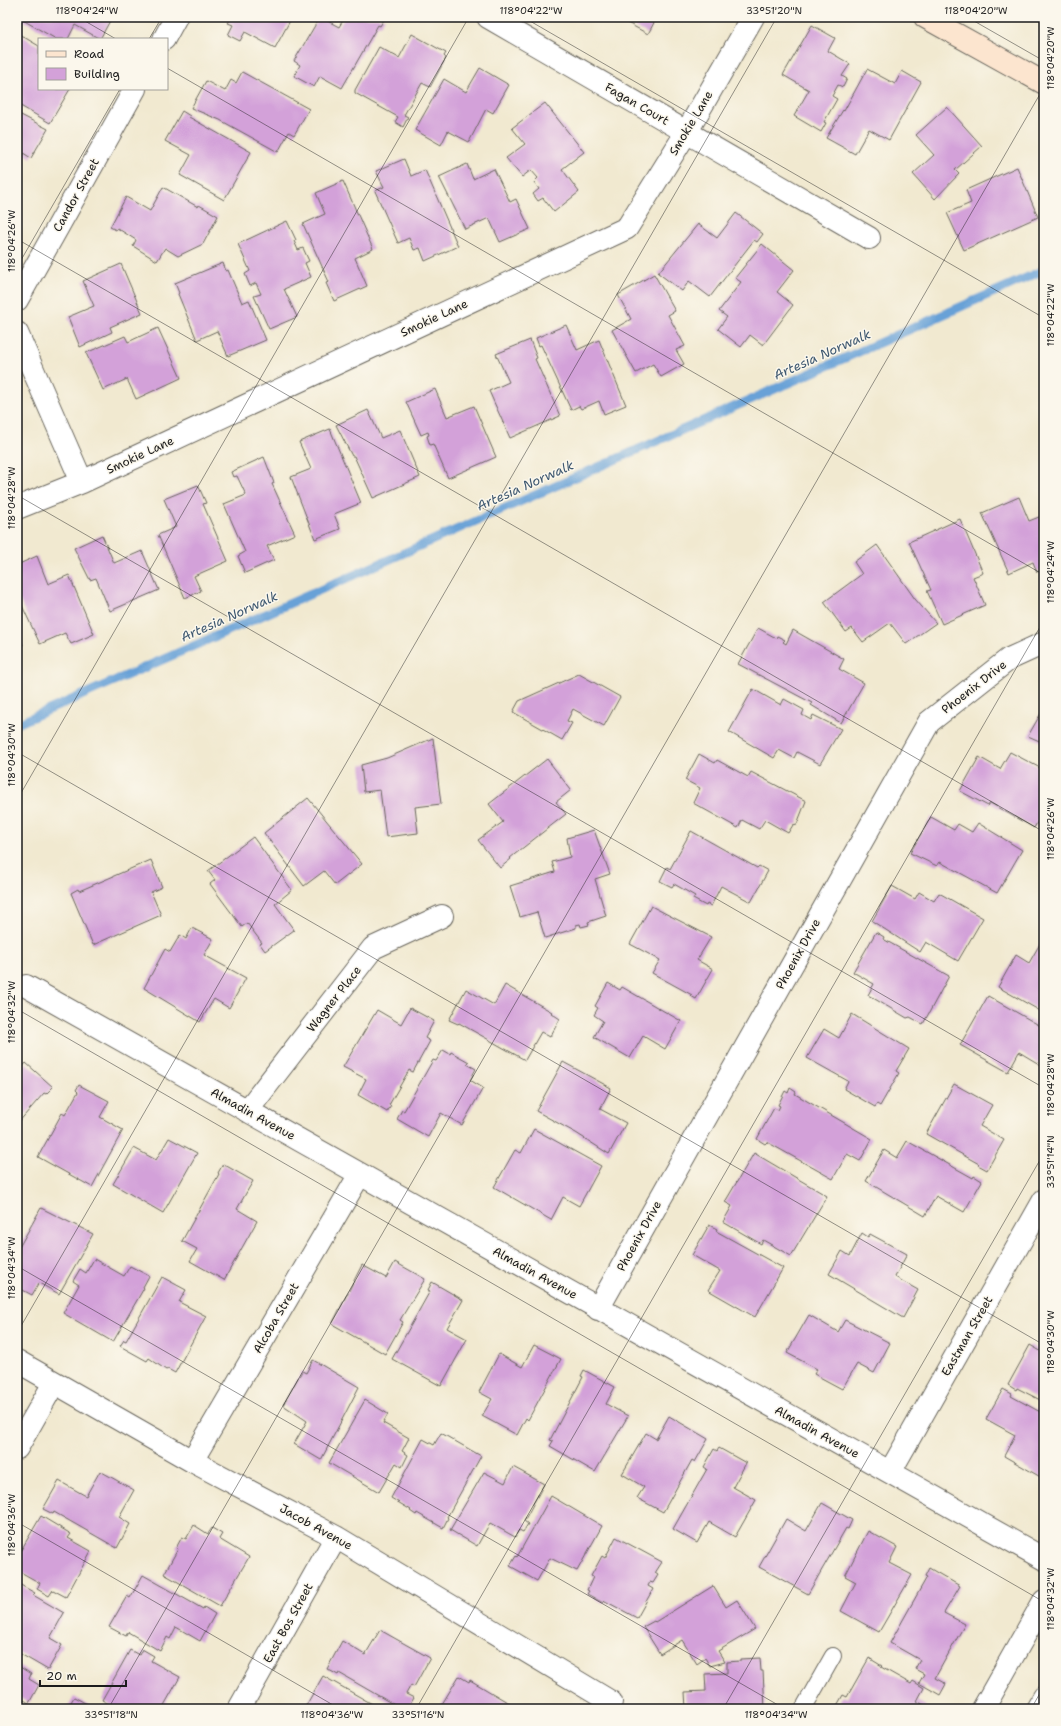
<svg xmlns="http://www.w3.org/2000/svg" width="1061" height="1726" font-family="'Shantell Sans',sans-serif">
	<style>
		.lines { fill: none; stroke-linecap: round; stroke-linejoin: round }
		.stream { stroke: #68a1d7; stroke-width: 9 }
		.building { fill: #d3a1d9 }
		.service-casing { stroke: #67645b; stroke-width: 18 }
		.minor-casing { stroke: #67645b; stroke-width: 24 }
		.tertiary-casing { stroke: #67645b; stroke-width: 24 }
		.secondary-casing { stroke: #67645b; stroke-width: 24 }
		.service { stroke: #fff; stroke-width: 16 }
		.minor { stroke: #fff; stroke-width: 22 }
		.tertiary { stroke: #fff; stroke-width: 22 }
		.secondary { stroke: #fce5cf; stroke-width: 22 }
		.ticks { fill: none; stroke: #1c1c1c; stroke-width: 1; stroke-opacity: 0.45 }
		.labels { text-anchor: middle; stroke-width: 3; stroke-linejoin: round; paint-order: stroke }
		.street-label { font-size: 12px; fill: #1c1c1c; stroke: #fbf7ec }
		.water-label { font-size: 13px; font-style: italic; fill: #3e5870; stroke: #fbf7ec }
		.neatline { fill: none; stroke: #1c1c1c; stroke-width: 1.5 }
		.ticks-label { font-size: 10px; text-anchor: middle; fill: #1c1c1c }
	</style>
	<rect width="100%" height="100%" fill="#fbf7ec"/>
	<filter id="ink" filterUnits="userSpaceOnUse"><feTurbulence type="fractalNoise" baseFrequency=".025" numOctaves="2"/><feDisplacementMap in="SourceGraphic" scale="8" xChannelSelector="R" yChannelSelector="G"/><feConvolveMatrix kernelMatrix="1 2 1 2 8 2 1 2 1" color-interpolation-filters="sRGB"/></filter>
	<filter id="wash" filterUnits="userSpaceOnUse"><feTurbulence type="fractalNoise" baseFrequency=".012" numOctaves="4" result="noise"/><feDisplacementMap in="SourceGraphic" scale="16" xChannelSelector="R" yChannelSelector="G"/><feGaussianBlur stdDeviation="0.9" result="paint"/><feColorMatrix in="noise" values="0 0 0 0 0 0 0 0 0 0 0 0 0 0 0 0 0 1.4 0 .05"/><feComposite in="paint" operator="in"/></filter>
	<g filter="url(#wash)">
		<rect width="100%" height="100%" fill="#f1e9d0"/>
		<g class="lines">
			<!-- stream -->
			<path class="stream" d="M17,724L1044,270"/>
		</g>
		<g id="blocks">
			<!-- building -->
			<path class="building" d="M22,17H112L100,39L75,25L68,39H56L21,19Z
				M232,17H292L275,48L245,32L240,41L228,35L233,25L228,23Z
				M320,17L339,27L345,17L385,18L380,26L378,25L342,88L320,76L314,87L294,76L300,65L294,61Z
				M621,17H657L648,34L620,19Z
				M812,25L835,38L828,51L850,64L842,76L847,79L843,87L838,85L832,96L837,99L824,122L826,123L821,132L794,116L809,90L783,75Z
				M17,33L39,46V89H70L50,123L17,104Z
				M412,34L446,53L444,56L446,58L430,87L422,83L404,115L408,117L403,127L395,122L398,117L355,93V90L379,47L399,58Z
				M480,68L509,85L493,113L486,109L469,142L448,131L441,145L415,130L444,79L466,92Z
				M867,69L895,84L902,71L921,82L889,140L869,129L855,154L826,138L843,110L844,111Z
				M242,72L309,109L294,135L289,132L278,152L220,120L191,108L206,81L225,91L231,80L236,83Z
				M545,103L584,152L562,169L579,192L554,212L543,198L538,201L533,194L539,189L534,182L538,178L531,170L522,177L506,158L525,144L512,128Z
				M947,107L982,146L955,170L959,174L935,199L913,174L934,155L916,135Z
				M182,111L190,116L189,117L251,152L224,200L180,175L191,155L165,141Z
				M19,114L48,129L31,158L17,149V115Z
				M404,159L411,176L425,170L458,246L425,261L420,248L414,250L409,238L398,243L375,191L384,187L376,171Z
				M467,164L473,179L494,169L510,202L516,199L530,229L500,242L489,218L465,229L439,177Z
				M1017,167L1038,217L964,250L947,213L971,203L966,190Z
				M343,181L373,249L355,258L367,286L334,301L326,283L329,282L303,224L325,214L316,193Z
				M163,187L198,207L199,205L218,216L203,244L178,256L165,248L157,261L133,246L136,240L117,228L116,230L110,227L126,197L150,211Z
				M736,213L763,234L757,242L754,240L710,297L689,281L682,291L658,273L698,224L717,238Z
				M287,221L296,240L294,241L298,250L303,248L309,261L305,263L311,277L284,289L297,317L269,329L254,296L261,294L256,283L250,286L245,274L250,271L238,244Z
				M762,244L794,270L777,292L793,305L763,345L750,335L741,347L718,329L727,317L719,311L741,282L735,278Z
				M223,263L226,271L228,270L242,303L249,300L266,340L228,356L217,331L197,340L178,294L179,293L175,283Z
				M121,264L142,313L110,327L112,332L80,347L68,317L94,306L83,281Z
				M654,274L675,311L668,315L685,346L676,350L684,364L661,377L653,364L636,373L612,330L631,319L618,295Z
				M566,325L577,350L599,340L626,405L604,414L599,401L581,409L579,406L571,410L541,345L539,346L536,338Z
				M158,328L181,378L136,399L127,379L103,390L86,353L125,336L128,342Z
				M530,340L537,358L535,359L560,416L510,438L489,391L509,382L496,354Z
				M435,389L447,417L474,406L496,457L448,478L433,444L430,445L427,436L429,435L428,432L421,435L406,402Z
				M368,410L381,438L400,430L420,477L373,498L354,456H352L336,425Z
				M330,429L361,503L334,514L340,529L315,539L291,477L311,469L299,442Z
				M264,457L274,483L272,484L295,534L267,546L274,560L245,573L238,556L245,552L224,504L246,495L237,476L233,477L231,472Z
				M198,485L206,503L203,504L228,561L194,576L201,591L185,598L158,535L176,527L164,499Z
				M1019,497L1029,521L1044,515V569L1037,572L1033,562L1009,573L982,513Z
				M960,519L983,573L973,577L985,605L942,624L927,591L931,590L909,542Z
				M102,535L114,563L142,551L159,590L110,611L96,578L90,580L74,548Z
				M877,545L915,599L936,623L906,644L890,623L863,642L852,628L846,632L824,602L862,574L854,562Z
				M37,556L48,584L69,575L94,634L71,644L65,633L40,644L17,595V565Z
				M758,628L776,638L777,636L785,640L783,642L786,644L793,630L844,659L839,669L864,683L841,723L811,705L812,703L738,664Z
				M17,632L23,645L17,648Z
				M579,674L620,697L604,726L573,709L567,721L572,723L562,740L513,712L519,701Z
				M753,689L781,705L784,699L804,710L802,715L811,720L813,715L841,729L820,764L797,752L794,758L779,750L774,758L729,732Z
				M1044,708V743L1028,736Z
				M433,738L441,804L415,807L418,833L386,837L380,790L364,792L361,765L387,758Z
				M1010,752L1044,770V810L1034,828L990,803L988,806L960,791L979,757L1000,769Z
				M699,754L715,763L717,760L748,777L751,772L806,801L797,824L793,825L788,833L765,820L759,829L742,820L738,828L693,803L700,788L685,780Z
				M547,759L571,790L556,802L566,814L510,858L511,859L500,868L478,840L503,822L489,804Z
				M308,798L362,864L335,885L324,871L304,886L264,833Z
				M931,817L954,830L958,824L972,832L978,823L1022,850L997,893L940,862L937,866L910,853Z
				M594,830L610,874L595,879L606,916L588,922L589,925L581,927L580,924L576,925V928L545,938L537,912L520,917L510,886L555,872L552,862L570,857L567,838Z
				M691,831L757,868L759,866L768,871L751,902L721,886L711,906L707,904L706,906L693,899L695,896L674,884L672,887L660,881L667,867L670,869Z
				M253,837L292,890L275,904L294,930L265,951L260,944L262,943L247,923L242,927L210,884L215,880L208,871Z
				M151,860L162,887L151,892L161,915L93,945L71,893L78,889L79,891Z
				M892,886L915,899L919,892L934,901L939,893L983,918L958,961L926,942L920,952L872,921Z
				M651,906L711,937L697,960L713,969L696,999L691,996L692,995L652,973L660,960L630,944Z
				M192,928L213,939L204,955L246,978L229,1008L214,999L200,1022L144,988L165,949L170,952L180,935L186,939Z
				M876,932L884,937L883,939L949,976L923,1024L910,1017L907,1018L868,995L874,984L853,972Z
				M1041,942L1044,943V1013L998,987L1016,955L1029,963Z
				M608,983L620,990L622,987L681,1021L665,1049L643,1036L630,1058L594,1037L603,1021L594,1015L598,1008L595,1006Z
				M505,985L552,1012L551,1013L560,1019L550,1037L541,1032L525,1060L459,1023L458,1024L449,1020L466,989L494,1005Z
				M988,996L1044,1028V1067L1019,1052L1008,1072L960,1045Z
				M410,1008L434,1021L425,1038L430,1041L413,1072L409,1070L389,1105L391,1106L387,1112L358,1095L366,1079L343,1067L377,1010L401,1024Z
				M852,1014L909,1049L896,1071L899,1073L880,1106L877,1104L875,1107L844,1089L848,1081L807,1058L824,1029L839,1038Z
				M443,1050L450,1054L451,1052L469,1062L467,1064L476,1069L470,1080L483,1088L462,1125L441,1113L428,1137L397,1119L402,1110L404,1111L433,1060L436,1061Z
				M563,1062L611,1088L600,1109L626,1123L609,1154L576,1133L536,1111Z
				M26,1063L53,1087L46,1094L44,1093L17,1124V1073Z
				M954,1084L992,1105L980,1126L1004,1140L987,1170L978,1165L979,1164L926,1134Z
				M79,1085L109,1101L100,1117L123,1130L92,1187L38,1157L62,1113L65,1115L78,1092L76,1090Z
				M790,1088L796,1092L795,1094L872,1139L860,1161L847,1154L833,1179L767,1142L765,1144L757,1139L774,1108L778,1110L780,1106L778,1105L785,1091L788,1093Z
				M534,1129L601,1166L579,1206L563,1197L551,1220L494,1187L515,1150L521,1153Z
				M169,1138L197,1153L163,1213L113,1184L134,1148L156,1160Z
				M907,1141L973,1178L974,1176L982,1181L964,1212L936,1196L925,1216L866,1181L884,1150L897,1158Z
				M754,1153L827,1196L791,1256L763,1240L761,1244L723,1222L732,1206L725,1202Z
				M223,1164L253,1181L237,1209L257,1221L224,1280L190,1261L197,1249L182,1241L219,1174L218,1173Z
				M41,1208L93,1234L59,1294L39,1283L32,1295L17,1287V1251Z
				M709,1225L717,1229L716,1231L783,1268L755,1317L708,1290L720,1271L692,1255Z
				M862,1233L868,1237L870,1234L907,1254L895,1277L918,1290L903,1318L829,1274L842,1251L850,1256Z
				M94,1259L124,1276L130,1266L149,1276L143,1287L144,1288L113,1342L63,1313L79,1285L73,1281L80,1269L86,1273Z
				M395,1262L425,1279L400,1320L403,1322L385,1354L332,1324L362,1265L386,1278Z
				M162,1277L186,1290L179,1302L206,1316L175,1373L168,1369L166,1370L149,1358L147,1361L120,1346L124,1340L126,1341Z
				M432,1282L463,1300L447,1328L467,1339L441,1386L392,1359L430,1291L428,1290Z
				M809,1315L838,1332L845,1320L890,1343L874,1373L857,1364L842,1389L814,1374L817,1369L787,1353Z
				M534,1345L561,1359L528,1420L526,1418L517,1435L482,1416L492,1399L479,1392L499,1354L522,1367Z
				M1030,1345L1044,1353V1402L1017,1388L1016,1390L1008,1385Z
				M313,1360L359,1387L321,1460L294,1444L307,1421L283,1405L302,1371L306,1373Z
				M584,1370L615,1387L606,1404L628,1416L595,1472L550,1446L553,1441L550,1440L583,1377L581,1376Z
				M1003,1389L1012,1394L1011,1396L1044,1414V1479L1004,1456L1015,1435L986,1419Z
				M365,1400L388,1414L383,1423L409,1438L402,1451L408,1455L402,1467L396,1463L379,1492L329,1463Z
				M669,1416L708,1439L695,1462L692,1460L663,1512L637,1498L644,1487L622,1474L646,1433L656,1439Z
				M441,1433L481,1456L447,1517L448,1518L443,1528L417,1513L416,1515L410,1511L411,1510L391,1498L423,1439L434,1445Z
				M719,1448L746,1463L733,1487L756,1500L735,1537L709,1522L697,1543L673,1529L707,1469L704,1467L714,1449L717,1451Z
				M513,1467L544,1484L524,1521L528,1524L523,1532L519,1530L515,1537L490,1523L477,1546L450,1530L484,1472L505,1483Z
				M100,1471L134,1490L119,1517L130,1524L117,1548L54,1512L53,1514L43,1509L59,1481L86,1496Z
				M551,1496L602,1526L577,1571L550,1558L537,1581L510,1566L516,1556L517,1557Z
				M822,1503L852,1520L848,1529L846,1528L808,1594L759,1567L786,1519L806,1531Z
				M41,1516L71,1534L68,1538L91,1551L66,1597L53,1590L49,1596L37,1589L40,1583L17,1570V1557Z
				M194,1525L208,1534L212,1528L222,1534L219,1539L249,1557L220,1606L164,1574L178,1549L176,1548L182,1537L186,1539Z
				M868,1531L897,1547L889,1563L912,1575L879,1632L841,1611L856,1582L845,1576Z
				M616,1537L662,1562L655,1573L658,1575L653,1583L650,1582L648,1586L653,1589L637,1618L605,1601L603,1603L587,1594L589,1591L587,1590L593,1577L591,1576L602,1556L605,1558Z
				M929,1568L960,1586L944,1613L965,1624L935,1678L946,1684L940,1695L919,1683L924,1674L915,1669L920,1660L890,1643L927,1577L925,1576Z
				M143,1575L203,1609L204,1607L215,1614L200,1641L176,1627L170,1639L167,1637L160,1651L128,1632L126,1636L109,1627L127,1596L130,1598Z
				M17,1583L35,1593L33,1595L64,1613L50,1638L62,1645L48,1670L17,1652Z
				M713,1586L726,1607L737,1600L755,1629L718,1651L725,1662L710,1666L705,1658L697,1664L682,1640L660,1654L643,1627L654,1621L655,1622Z
				M380,1630L430,1658L414,1687L411,1685L406,1694L414,1698L407,1709L399,1705L398,1707L339,1673L338,1675L327,1669L342,1641L365,1655Z
				M142,1649L154,1656L151,1661L180,1677L162,1709H117L102,1700L130,1650L139,1655Z
				M760,1658L761,1671H763L765,1709H686L685,1692L706,1691L705,1674L727,1673V1662L740,1661V1659Z
				M869,1658L882,1666L881,1667L911,1684L913,1681L924,1688L917,1701L929,1708L928,1709H835L843,1695L847,1697Z
				M17,1665L31,1674L29,1679L39,1685L29,1703L18,1697L17,1699Z
				M323,1676L381,1709H304Z
				M459,1676L469,1682L470,1680L519,1709H439Z
				M74,1697L96,1709H67Z"/>
		</g>
	</g>
	<g filter="url(#ink)">
		<use href="#blocks" fill-opacity="0" stroke="#67645b" stroke-width="1"/>
		<g class="lines">
			<defs>
				<path id="service" d="M803,1709L833,1656"/>
				<path id="minor" d="M488,17L869,238
					M164,39L176,17
					M17,300L135,89
					M17,333L82,482
					M17,508L82,482L627,228L686,133L753,17
					M26,986L1044,1559
					M247,1111L373,948L442,916
					M598,1309L929,722L1009,659L1044,643
					M17,1361L192,1461L336,1537L611,1702L607,1709
					M17,1448L54,1383
					M192,1461L360,1174
					M890,1472L1044,1200
					M239,1709L336,1537"/>
				<path id="tertiary" d="M983,1709L1044,1601
					M1037,1709L1044,1697"/>
				<path id="secondary" d="M925,17L1044,83"/>
			</defs>
			<!-- service casing -->
			<use href="#service" class="service-casing"/>
			<!-- minor casing -->
			<use href="#minor" class="minor-casing"/>
			<!-- tertiary casing -->
			<use href="#tertiary" class="tertiary-casing"/>
			<!-- secondary casing -->
			<use href="#secondary" class="secondary-casing"/>
			<!-- service -->
			<use href="#service" class="service"/>
			<!-- minor -->
			<use href="#minor" class="minor"/>
			<!-- tertiary -->
			<use href="#tertiary" class="tertiary"/>
			<!-- secondary -->
			<use href="#secondary" class="secondary"/>
		</g>
	</g>
	<!-- ticks -->
	<path class="ticks" d="M78,17L116,39M523,17L1044,318M967,17L1044,61M149,39L162,17M167,68L1044,575M17,239L1044,832M17,267L120,89M17,495L1044,1088M17,752L1044,1345M17,800L469,17M17,1009L1044,1602M17,1266L785,1709M17,1333L777,17M17,1522L340,1709M108,1709L1044,87M416,1709L1044,620M723,1709L1044,1153M1031,1709L1044,1686"/>
	<g class="labels">
		<!-- street labels -->
		<g class="street-label">
			<text transform="translate(637 104) rotate(30)" y="4">Fagan Court</text>
			<text transform="translate(691 123) rotate(-59)" y="4">Smokie Lane</text>
			<text transform="translate(76 195) rotate(-61)" y="4">Candor Street</text>
			<text transform="translate(434 318) rotate(-25)" y="4">Smokie Lane</text>
			<text transform="translate(140 455) rotate(-25)" y="4">Smokie Lane</text>
			<text transform="translate(974 687) rotate(-38)" y="4">Phoenix Drive</text>
			<text transform="translate(798 954) rotate(-61)" y="4">Phoenix Drive</text>
			<text transform="translate(334 999) rotate(-52)" y="4">Wagner Place</text>
			<text transform="translate(253 1114) rotate(29)" y="4">Almadin Avenue</text>
			<text transform="translate(639 1236) rotate(-61)" y="4">Phoenix Drive</text>
			<text transform="translate(535 1273) rotate(29)" y="4">Almadin Avenue</text>
			<text transform="translate(276 1318) rotate(-60)" y="4">Alcoba Street</text>
			<text transform="translate(967 1336) rotate(-60)" y="4">Eastman Street</text>
			<text transform="translate(817 1432) rotate(29)" y="4">Almadin Avenue</text>
			<text transform="translate(316 1527) rotate(29)" y="4">Jacob Avenue</text>
			<text transform="translate(288 1623) rotate(-61)" y="4">East Bos Street</text>
		</g>
		<!-- water labels -->
		<g class="water-label">
			<text transform="translate(822 354) rotate(-24)" y="5">Artesia Norwalk</text>
			<text transform="translate(525 485) rotate(-24)" y="5">Artesia Norwalk</text>
			<text transform="translate(229 616) rotate(-24)" y="5">Artesia Norwalk</text>
		</g>
	</g>
	<!-- margin -->
	<rect width="1061" height="1726" fill="none" stroke="#fbf7ec" stroke-width="44"/>
	<!-- legend -->
	<rect x="38" y="38" width="130" height="52" fill="#fbf7ec" stroke="#a29f99"/>
	<rect x="46" y="51" width="20" height="6" fill="#fce5cf" stroke="#a29f99"/>
	<text x="74" y="58" font-size="12" fill="#1c1c1c">Road</text>
	<rect x="46" y="68" width="20" height="12" fill="#d3a1d9" stroke="#a29f99"/>
	<text x="74" y="78" font-size="12" fill="#1c1c1c">Building</text>
	<!-- scale -->
	<path d="M40 1680v6h86v-6" fill="none" stroke="#1c1c1c" stroke-width="2"/>
	<text x="46" y="1680" font-size="12" fill="#1c1c1c" stroke="#fbf7ec" stroke-width="3" paint-order="stroke">20 m</text>
	<rect x="22" y="22" width="1017" height="1682" class="neatline"/>
	<g class="ticks-label">
		<text x="87" y="14">118°04'24"W</text>
		<text x="531" y="14">118°04'22"W</text>
		<text x="774" y="14">33°51'20"N</text>
		<text x="976" y="14">118°04'20"W</text>
		<text transform="translate(1050 58) rotate(-90)" y="4">118°04'20"W</text>
		<text transform="translate(11 241) rotate(-90)" y="4">118°04'26"W</text>
		<text transform="translate(1050 315) rotate(-90)" y="4">118°04'22"W</text>
		<text transform="translate(11 498) rotate(-90)" y="4">118°04'28"W</text>
		<text transform="translate(1050 572) rotate(-90)" y="4">118°04'24"W</text>
		<text transform="translate(11 755) rotate(-90)" y="4">118°04'30"W</text>
		<text transform="translate(1050 829) rotate(-90)" y="4">118°04'26"W</text>
		<text transform="translate(11 1012) rotate(-90)" y="4">118°04'32"W</text>
		<text transform="translate(1050 1085) rotate(-90)" y="4">118°04'28"W</text>
		<text transform="translate(1050 1162) rotate(-90)" y="4">33°51'14"N</text>
		<text transform="translate(11 1268) rotate(-90)" y="4">118°04'34"W</text>
		<text transform="translate(1050 1342) rotate(-90)" y="4">118°04'30"W</text>
		<text transform="translate(11 1525) rotate(-90)" y="4">118°04'36"W</text>
		<text transform="translate(1050 1599) rotate(-90)" y="4">118°04'32"W</text>
		<text x="111" y="1718">33°51'18"N</text>
		<text x="332" y="1718">118°04'36"W</text>
		<text x="418" y="1718">33°51'16"N</text>
		<text x="776" y="1718">118°04'34"W</text>
	</g>
</svg>
